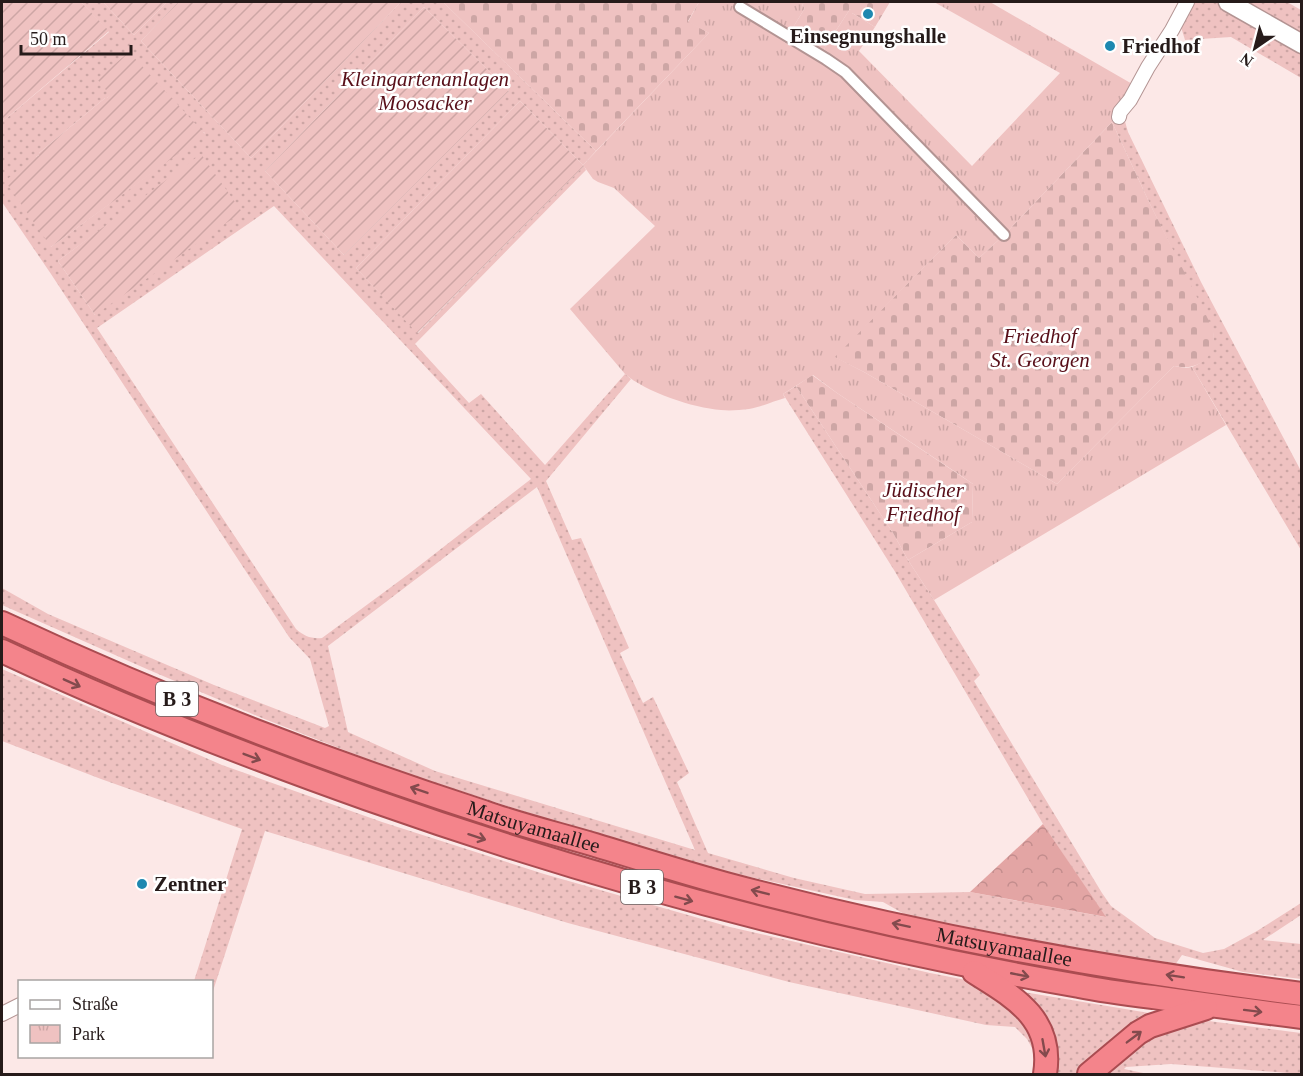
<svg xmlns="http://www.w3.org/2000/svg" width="1303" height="1076" font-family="'Times New Roman',serif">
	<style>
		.grass { fill: url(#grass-dots); fill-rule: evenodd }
		.forest { fill: url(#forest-crowns) }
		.cemetery { fill: url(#cemetery-stones) }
		.park { fill: url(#park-tufts) }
		.garden { fill: url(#garden-furrows) }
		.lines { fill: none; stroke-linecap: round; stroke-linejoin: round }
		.pedestrian-casing { stroke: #b39493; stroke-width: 14 }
		.minor-casing { stroke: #b39493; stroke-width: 16 }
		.tertiary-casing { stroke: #b39493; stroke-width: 21 }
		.trunk-casing { stroke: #aa4c51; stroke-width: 26 }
		.pedestrian { stroke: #fff; stroke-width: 10 }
		.minor { stroke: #fff; stroke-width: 14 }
		.tertiary { stroke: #fff; stroke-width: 18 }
		.trunk { stroke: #f4848b; stroke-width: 22 }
		.oneway { stroke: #834a4d }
		.poi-dot { fill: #1e88b0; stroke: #fff; stroke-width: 2 }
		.labels { text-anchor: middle; stroke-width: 5; stroke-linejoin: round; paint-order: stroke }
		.shield { fill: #fff; stroke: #675f5f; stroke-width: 1.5 }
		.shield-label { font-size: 20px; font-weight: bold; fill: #261b1a }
		.poi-label { font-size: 21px; font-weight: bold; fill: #261b1a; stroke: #fff; text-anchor: start }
		.park-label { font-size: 21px; font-style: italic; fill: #580f19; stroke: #fff }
		.street-label { font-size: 21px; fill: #261b1a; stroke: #fff }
	</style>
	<defs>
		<pattern id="grass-dots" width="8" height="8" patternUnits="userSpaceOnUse" patternTransform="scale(1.5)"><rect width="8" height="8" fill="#efc2c1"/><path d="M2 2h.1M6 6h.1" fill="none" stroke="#cda6a5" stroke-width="1.8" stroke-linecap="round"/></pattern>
		<pattern id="forest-crowns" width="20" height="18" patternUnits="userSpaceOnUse" patternTransform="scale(1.5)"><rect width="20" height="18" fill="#e3a5a4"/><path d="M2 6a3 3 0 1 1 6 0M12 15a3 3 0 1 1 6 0" fill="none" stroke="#c38d8d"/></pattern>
		<pattern id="cemetery-stones" width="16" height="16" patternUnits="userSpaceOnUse" patternTransform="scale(1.5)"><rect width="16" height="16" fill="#efc2c1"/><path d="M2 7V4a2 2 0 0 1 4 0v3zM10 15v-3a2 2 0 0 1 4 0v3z" fill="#cda6a5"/></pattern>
		<pattern id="park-tufts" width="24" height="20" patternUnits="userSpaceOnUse" patternTransform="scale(1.5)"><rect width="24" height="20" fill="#efc2c1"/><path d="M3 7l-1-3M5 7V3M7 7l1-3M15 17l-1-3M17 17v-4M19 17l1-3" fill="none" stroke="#cda6a5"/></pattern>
		<pattern id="garden-furrows" width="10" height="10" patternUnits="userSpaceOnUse" patternTransform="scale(1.5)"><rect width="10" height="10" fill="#efc2c1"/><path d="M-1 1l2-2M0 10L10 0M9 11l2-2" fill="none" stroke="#cda6a5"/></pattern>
	</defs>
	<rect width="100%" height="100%" fill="#fce8e7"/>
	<!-- grass -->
	<path class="grass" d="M81,2H103L134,35L167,2H178L141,41L251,158L401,2H443L596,151L583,165L520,101L356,268L418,333L584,166L586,170L415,344L469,403L481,394L545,465L625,374L631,379L546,481L572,540L581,538L629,648L620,653L643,703L653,697L689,773L677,782L708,853L794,878L865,894L970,892L1105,917L1043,824L894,570L783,394L796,386L893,533L908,560L934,600L980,675L974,681L1102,893L1111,906L1155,938L1203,953L1224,949L1257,931L1301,903V915L1263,940L1301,944V979L1243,972L1182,955L1175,965L913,919L883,902L855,900L723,871L584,831L390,768L262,718L149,670L2,605V588L48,614L214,685L325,728L329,726L310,659L289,637L51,274L2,202V122L109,32ZM424,7L509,91L344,255L265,171ZM111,95L205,133L51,247L36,157L39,155V153L105,98H107ZM274,206L531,479L410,573L322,638C311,639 304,636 296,629L97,328ZM130,208L95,315L58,261ZM537,487L695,850L435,771L348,732L328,646Z
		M1195,2H1287L1301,10V78L1231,37L1185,40L1181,27Z
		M1124,118L1128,132L1201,282L1301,471V550L1192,367C1208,361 1215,348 1213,332L1149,202L1112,122Z
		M2,635C65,665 131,692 196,718C272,749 348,778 426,804C454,814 481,824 510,833C666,881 825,923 985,955C1090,977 1196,992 1301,1006L1084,979L828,927L584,861L280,758L2,642Z
		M2,669L222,765L382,822L544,874L730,927L930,973L966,980L982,985L1155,1014L1301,1033V1074L1171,1064L1126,1067L1124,1069L1148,1074H1033L1035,1063L1033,1050L1027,1039L1015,1027L986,1025L789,982L568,923L265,831L212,994V982L194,981L242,829L101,779L2,741Z"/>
	<!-- forest -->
	<path class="forest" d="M1043,824L1106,917L970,892Z"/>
	<!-- cemetery -->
	<path class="cemetery" d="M443,2H699L688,21L709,33L596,151Z
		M804,2H890L875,27L852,13L850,9L824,49L829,53L824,64L784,42L805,8L802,5Z
		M1112,122L1149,202L1212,327C1220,354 1200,372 1174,366L1057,484L864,372L834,357L956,235L979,258L1004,235Z
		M812,375L837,393L973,484L972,522L908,560L893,533L796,386Z"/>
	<!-- park -->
	<path class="park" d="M699,2H804L802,5L805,8L784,42L824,64L829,53L824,49L850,9L853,11L852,13L875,27L859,51L972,166L1060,73L934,2H990L1134,85L1114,111L1112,122L1004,235L979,258L956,235L835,357L864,372L1057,484L1174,366L1186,368L1192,367L1226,425L934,600L908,560L972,522L973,484L960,475L837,393L813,375L783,394L785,398C774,401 761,407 749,409C740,410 730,411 721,410C693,408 646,392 625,374L570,309L655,226L614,188L598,182L593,179L583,165L709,33L688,22Z"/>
	<!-- garden -->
	<path class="garden" d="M2,2H81L109,31L2,122Z
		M103,2H167L134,35Z
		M178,2H401L251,158L141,41Z
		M424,7L509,91L344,255L265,171Z
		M129,52L205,134L51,247L5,181L35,156L36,157L39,155V153L105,98H107L110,95L97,79Z
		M520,101L584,166L417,333L356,268Z
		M201,154L242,212L95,315L58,261Z"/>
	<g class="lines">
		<defs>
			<path id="pedestrian" d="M740,7L826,59L845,72L1004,235"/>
			<path id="minor" d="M1119,117L1120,112L1130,100L1148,67L1172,30L1187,2
				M2,1014L20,1005"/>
			<path id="tertiary" d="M1228,2L1302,44"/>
			<g id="trunk">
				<path id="s1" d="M2,623C158,696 320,759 484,812C520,825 558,834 595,845C638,858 682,872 726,884C914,934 1108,970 1302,994"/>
				<path d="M2,651C121,707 244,755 368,799C600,881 837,944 1079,986C1103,991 1128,994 1153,997C1202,1004 1252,1011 1302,1017"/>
				<path d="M974,972C1014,997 1054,1019 1045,1074"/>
				<path d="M1089,1074L1138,1033L1150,1026L1206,1008"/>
			</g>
		</defs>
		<!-- pedestrian casing -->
		<use href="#pedestrian" class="pedestrian-casing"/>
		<!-- minor casing -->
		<use href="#minor" class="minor-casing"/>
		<!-- tertiary casing -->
		<use href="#tertiary" class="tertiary-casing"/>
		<!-- trunk casing -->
		<use href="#trunk" class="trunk-casing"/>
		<!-- pedestrian -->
		<use href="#pedestrian" class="pedestrian"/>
		<!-- minor -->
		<use href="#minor" class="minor"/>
		<!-- tertiary -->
		<use href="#tertiary" class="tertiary"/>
		<!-- trunk -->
		<use href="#trunk" class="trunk"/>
	</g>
	<!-- one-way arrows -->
	<defs><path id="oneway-shaft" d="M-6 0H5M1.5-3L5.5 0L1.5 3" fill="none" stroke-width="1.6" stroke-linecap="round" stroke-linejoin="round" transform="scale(1.5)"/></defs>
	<g class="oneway">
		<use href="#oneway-shaft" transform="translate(72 683) rotate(24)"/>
		<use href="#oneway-shaft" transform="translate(252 757) rotate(21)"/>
		<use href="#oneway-shaft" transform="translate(419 790) rotate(-161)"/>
		<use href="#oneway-shaft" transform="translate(477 837) rotate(18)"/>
		<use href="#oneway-shaft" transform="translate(760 892) rotate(-166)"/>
		<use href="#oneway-shaft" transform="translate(684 899) rotate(15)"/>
		<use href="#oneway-shaft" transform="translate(901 925) rotate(-168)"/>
		<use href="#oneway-shaft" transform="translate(1020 975) rotate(11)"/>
		<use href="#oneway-shaft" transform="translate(1175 976) rotate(-171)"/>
		<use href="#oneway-shaft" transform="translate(1253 1011) rotate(7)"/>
		<use href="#oneway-shaft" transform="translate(1134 1037) rotate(-37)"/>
		<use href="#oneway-shaft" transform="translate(1044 1048) rotate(80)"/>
	</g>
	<!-- markers -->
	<g class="poi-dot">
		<circle cx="868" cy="14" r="6"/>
		<circle cx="1110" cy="46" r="6"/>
		<circle cx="142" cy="884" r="6"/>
	</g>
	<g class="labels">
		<!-- shield labels -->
		<g class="shield">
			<rect x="156" y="682" width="42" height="34" rx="4.5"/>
			<rect x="621" y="870" width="42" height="34" rx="4.5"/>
		</g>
		<g class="shield-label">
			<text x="177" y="706">B 3</text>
			<text x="642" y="894">B 3</text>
		</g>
		<!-- poi labels -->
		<g class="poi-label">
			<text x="868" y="43" text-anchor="middle">Einsegnungshalle</text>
			<text x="1122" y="53">Friedhof</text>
			<text x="154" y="891">Zentner</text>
		</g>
		<!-- park labels -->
		<g class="park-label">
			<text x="425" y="86">Kleingartenanlagen<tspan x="425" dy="24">Moosacker</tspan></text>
			<text x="1040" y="343">Friedhof<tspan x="1040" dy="24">St. Georgen</tspan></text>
			<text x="923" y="497">Jüdischer<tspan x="923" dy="24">Friedhof</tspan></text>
		</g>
		<!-- street labels -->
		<g class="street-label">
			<text dy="7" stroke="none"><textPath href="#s1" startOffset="570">Matsuyamaallee</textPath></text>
			<text dy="7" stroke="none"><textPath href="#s1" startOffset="1056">Matsuyamaallee</textPath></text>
		</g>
	</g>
	<!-- border -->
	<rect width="1303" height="1076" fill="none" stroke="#261b1a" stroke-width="6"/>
	<!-- legend -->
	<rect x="18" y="980" width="195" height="78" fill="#ffffff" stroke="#a8a4a3" stroke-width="1.5"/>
	<rect x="30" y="1000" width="30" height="9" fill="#ffffff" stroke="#a8a4a3" stroke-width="1.5"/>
	<text x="72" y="1010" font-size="18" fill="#261b1a">Straße</text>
	<rect x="30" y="1025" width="30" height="18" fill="url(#park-tufts)" stroke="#a8a4a3" stroke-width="1.5"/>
	<text x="72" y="1040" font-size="18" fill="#261b1a">Park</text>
	<!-- north arrow -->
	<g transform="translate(1255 48) rotate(215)" stroke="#ffffff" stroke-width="4.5" paint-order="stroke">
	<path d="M0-4.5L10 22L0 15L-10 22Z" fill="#261b1a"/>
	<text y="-9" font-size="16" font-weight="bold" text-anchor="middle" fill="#261b1a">N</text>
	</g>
	<!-- scale -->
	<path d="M21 45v9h110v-9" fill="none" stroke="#261b1a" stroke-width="3"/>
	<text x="30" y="45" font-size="18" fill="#261b1a" stroke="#ffffff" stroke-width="4.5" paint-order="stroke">50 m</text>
</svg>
